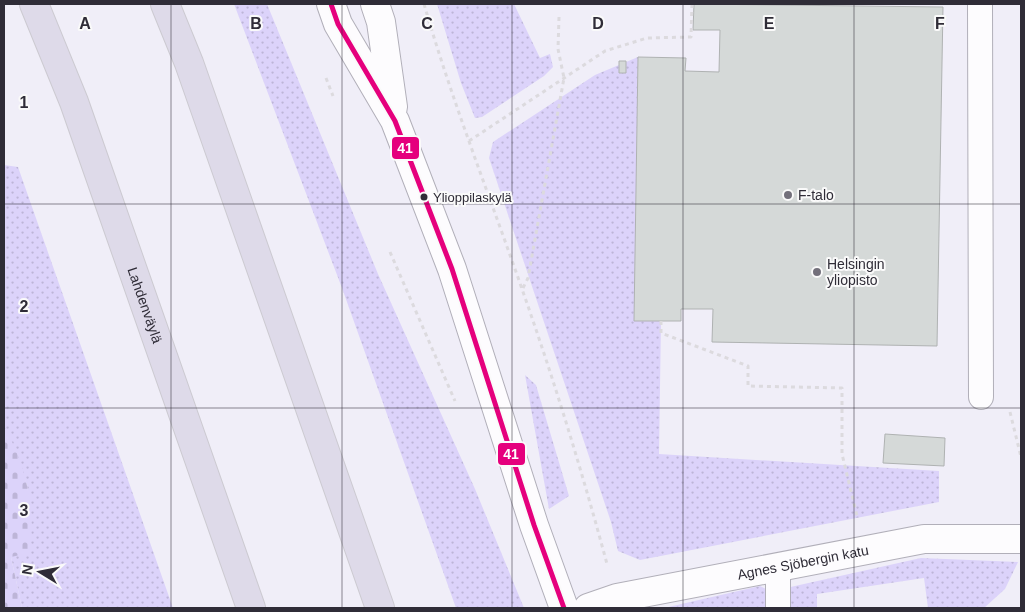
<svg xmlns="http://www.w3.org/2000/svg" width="1025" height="612" font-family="Arial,sans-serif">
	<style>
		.grass { fill: url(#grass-dots) }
		.cemetery { fill: url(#cemetery-stones) }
		.building { fill: #d5d9d8; stroke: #afb2b2 }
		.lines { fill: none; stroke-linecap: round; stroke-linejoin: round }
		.lane-casing { stroke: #b1afb9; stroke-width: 26 }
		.street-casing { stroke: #b1afb9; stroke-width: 30 }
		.secondary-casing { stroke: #b1afb9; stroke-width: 30 }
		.highway-casing { stroke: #cccad1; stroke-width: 30 }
		.path { stroke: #dcdade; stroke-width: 3; stroke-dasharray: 4 4; stroke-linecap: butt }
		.lane { stroke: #fdfcfe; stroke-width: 24 }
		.street { stroke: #fdfcfe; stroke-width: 28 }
		.secondary { stroke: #fdfcfe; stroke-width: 28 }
		.highway { stroke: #dedae9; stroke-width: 28 }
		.bus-1-casing { stroke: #fafafa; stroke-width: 9 }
		.bus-1 { stroke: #e5007d; stroke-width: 5 }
		.grid { fill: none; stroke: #2f2c37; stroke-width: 1; stroke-opacity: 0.55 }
		.poi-dot { fill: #73707b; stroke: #fafafa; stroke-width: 2 }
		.bus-dot { fill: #2f2c37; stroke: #fafafa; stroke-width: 2 }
		.labels { text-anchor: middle; stroke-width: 4; stroke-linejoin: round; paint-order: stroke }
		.bus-label { font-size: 13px; fill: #2f2c37; stroke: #fafafa; text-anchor: start }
		.poi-label { font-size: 14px; fill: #2f2c37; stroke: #fafafa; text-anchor: start }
		.street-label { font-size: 14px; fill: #2f2c37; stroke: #fafafa }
		.grid-label { font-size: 16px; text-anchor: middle; font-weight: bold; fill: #2f2c37; stroke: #fafafa; stroke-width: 4; stroke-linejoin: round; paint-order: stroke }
		.line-badge { stroke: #fafafa; stroke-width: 2 }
		.badge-label { font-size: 14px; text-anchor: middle; font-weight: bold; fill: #fff }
	</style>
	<defs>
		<pattern id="grass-dots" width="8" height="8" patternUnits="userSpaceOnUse" patternTransform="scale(1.25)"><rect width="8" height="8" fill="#dcd3fa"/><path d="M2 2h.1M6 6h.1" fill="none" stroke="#bdb5d7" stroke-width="1.8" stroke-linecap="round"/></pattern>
		<pattern id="cemetery-stones" width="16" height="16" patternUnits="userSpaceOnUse" patternTransform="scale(1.25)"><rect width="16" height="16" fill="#dcd3fa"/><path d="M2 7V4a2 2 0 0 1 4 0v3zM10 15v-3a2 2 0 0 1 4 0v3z" fill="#bdb5d7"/></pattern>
	</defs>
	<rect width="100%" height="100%" fill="#f0eef8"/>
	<!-- grass -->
	<path class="grass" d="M234,4H267L378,274L475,489L524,608H456L342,288Z
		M437,4H514L540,58L550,54L553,67L544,76L482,117L475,118L461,83Z
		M638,57L634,320L661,321L659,454L939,471V502L640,560L618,551L611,522L489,158L493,142L595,75Z
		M4,165L18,167L173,608H22L11,557L31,521L27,485L4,426Z
		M525,375L536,385L569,496L549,509Z
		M921,558L1018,562L1005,589L984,608H928L924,578L817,594V608H787L786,588Z
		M760,586L772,592V608H664Z"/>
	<!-- cemetery -->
	<path class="cemetery" d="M4,426C25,464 37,509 29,553L11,557L22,608H4Z"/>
	<!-- building -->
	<path class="building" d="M694,4L943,7L937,346L712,342L713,309H681V321H634L638,57L686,58L685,71L719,72L720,30H693Z
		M619,61H626V73H619Z
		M885,434L945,438L944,466L883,463Z"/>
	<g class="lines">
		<defs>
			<path id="lane" d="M980,4L981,397
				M778,568V608"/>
			<g id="street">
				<path id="s1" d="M588,608L617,598L924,539H1021"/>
			</g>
			<path id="secondary" d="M331,4L338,24L395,121L452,269L534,525L564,608
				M375,4L381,22L393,107"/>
			<g id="highway">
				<path id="s2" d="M34,4L74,102L251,608"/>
				<path d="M165,4L189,63L380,608"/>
			</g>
		</defs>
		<!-- lane casing -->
		<use href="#lane" class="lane-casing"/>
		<!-- street casing -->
		<use href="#street" class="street-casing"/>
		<!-- secondary casing -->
		<use href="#secondary" class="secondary-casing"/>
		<!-- highway casing -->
		<use href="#highway" class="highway-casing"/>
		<!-- path -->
		<path class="path" d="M424,4C452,101 489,194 522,289C554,380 582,471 607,564
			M326,78L333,96
			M469,141L605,51L647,38L691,37L692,4
			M390,252L455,401
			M523,288L528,278L564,78L558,49L559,17
			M661,321V333L748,366V386L842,388V454L857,516
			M1010,412L1021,457"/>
		<!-- lane -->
		<use href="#lane" class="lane"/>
		<!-- street -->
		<use href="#street" class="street"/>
		<!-- secondary -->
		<use href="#secondary" class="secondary"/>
		<!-- highway -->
		<use href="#highway" class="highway"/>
		<defs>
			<path id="bus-1" d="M331,4L338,24L395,121L452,269L534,525L564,608"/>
		</defs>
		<!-- bus-1 casing -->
		<use href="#bus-1" class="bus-1-casing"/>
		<!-- bus-1 -->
		<use href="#bus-1" class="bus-1"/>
	</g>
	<!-- grid -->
	<path class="grid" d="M171,4V608M342,4V608M512,4V608M683,4V608M854,4V608M4,204H1021M4,408H1021"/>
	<!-- markers -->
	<g class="poi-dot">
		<circle cx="788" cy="195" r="5"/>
		<circle cx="817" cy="272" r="5"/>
	</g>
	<circle class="bus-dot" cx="424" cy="197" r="4.5"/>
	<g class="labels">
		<!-- bus labels -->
		<g class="bus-label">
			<text x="433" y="202">Ylioppilaskylä</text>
		</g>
		<!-- poi labels -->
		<g class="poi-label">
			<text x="798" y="200">F-talo</text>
			<text x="827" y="269">Helsingin<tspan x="827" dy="16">yliopisto</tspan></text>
		</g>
		<!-- street labels -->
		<g class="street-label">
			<text dy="5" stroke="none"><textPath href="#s2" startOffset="321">Lahdenväylä</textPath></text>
			<text dy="5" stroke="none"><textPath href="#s1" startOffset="220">Agnes Sjöbergin katu</textPath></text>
		</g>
	</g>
	<g class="grid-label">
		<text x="85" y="29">A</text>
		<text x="256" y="29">B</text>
		<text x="427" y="29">C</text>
		<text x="598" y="29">D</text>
		<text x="769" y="29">E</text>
		<text x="940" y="29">F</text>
		<text x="24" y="108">1</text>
		<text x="24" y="312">2</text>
		<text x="24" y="516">3</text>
	</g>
	<g class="line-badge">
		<rect x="391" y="136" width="29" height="24" rx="5" fill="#e5007d"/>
		<rect x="497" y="442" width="29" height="24" rx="5" fill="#e5007d"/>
	</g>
	<g class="badge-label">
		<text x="405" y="153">41</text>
		<text x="511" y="459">41</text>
	</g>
	<!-- border -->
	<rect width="1025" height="612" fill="none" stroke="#2f2c37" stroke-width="10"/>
	<!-- north arrow -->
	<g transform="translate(40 572) rotate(280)" stroke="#fafafa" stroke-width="4" paint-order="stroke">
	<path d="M0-4L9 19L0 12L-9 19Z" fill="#2f2c37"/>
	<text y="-8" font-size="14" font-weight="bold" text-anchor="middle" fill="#2f2c37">N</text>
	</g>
</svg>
